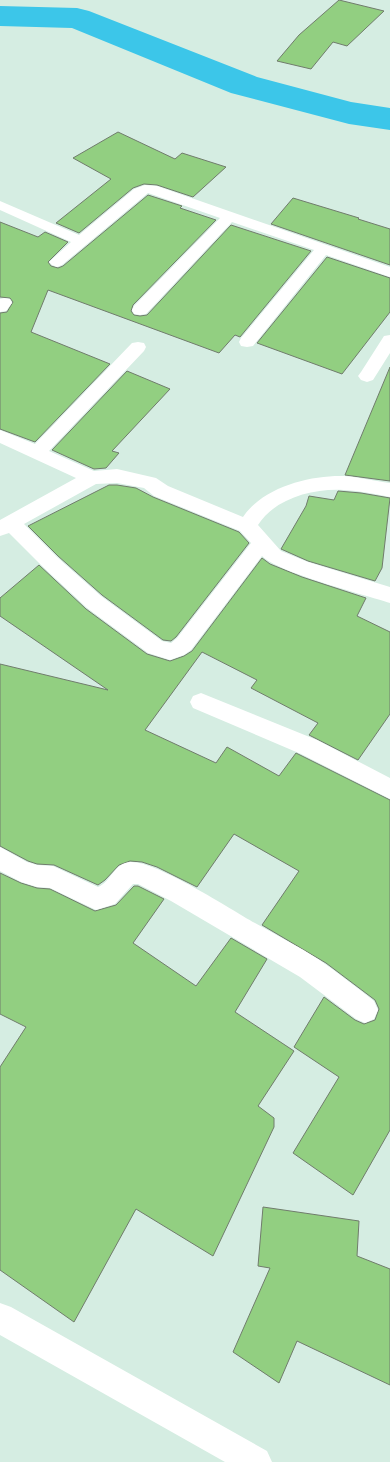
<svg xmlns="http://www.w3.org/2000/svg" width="390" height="1462" font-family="Cabin,sans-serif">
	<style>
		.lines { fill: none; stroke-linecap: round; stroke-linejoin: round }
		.river { fill: #3cc6e9; fill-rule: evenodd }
		.building { fill: #92cf81; stroke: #707c6c }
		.minor { fill: #fff; fill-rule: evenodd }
	</style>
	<rect width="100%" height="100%" fill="#d5ede2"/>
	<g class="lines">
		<!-- river -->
		<path class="river" d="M0,6L77,8L89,11L257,77L351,102L390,108V130L349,124L231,93L72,28L0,26Z"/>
	</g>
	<!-- building -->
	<path class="building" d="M339,0L384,11L347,46L333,42L311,69L277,61L299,35Z
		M118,132L175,159L182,153L226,167L193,197L157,185L144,184L133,188L79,233L56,223L111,179L73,158Z
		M148,195L182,206L180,208L216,220L133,305L131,311L134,315L140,316L147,315L231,225L311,251L240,337L235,335L219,353L48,290L31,332L110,364L35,442L0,429V313L7,312L13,302L10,298L0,297V222L38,237L45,232L68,242L48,262L51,266L58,268L63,266Z
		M293,198L359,218L358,219L390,229V265L271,224Z
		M327,257L390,278V312L342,374L257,343Z
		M390,367V481L345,475Z
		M127,371L170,389L112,451L119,453L106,468L94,469L52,450Z
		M109,485H117L136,488L153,497L239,532L249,543L176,637L171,641L163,640L102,595L58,556L28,526Z
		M338,491L361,493L390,498L382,568L375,581L308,561L281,549L306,506L309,496L334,500Z
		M262,558L270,564L302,577L366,598L357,616L390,632V714L358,760L309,735L318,723L251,688L257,680L202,652L145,730L216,763L227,747L279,776L296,753L390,800V1130L353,1195L293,1153L339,1077L294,1047L324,997L355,1020L364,1024L375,1020L379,1009L375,1000L326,963L262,925L299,871L234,834L197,887L157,867L142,862L130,861L119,865L105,880L98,885L54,865L37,864L28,861L0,846V664L108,690L0,616V598L39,565L86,609L147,654L170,661L184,656L192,651Z
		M0,873L21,883L37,888L50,889L95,911L116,905L134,886H138L164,899L133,943L196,986L231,938L267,959L235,1012L294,1051L258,1106L274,1118V1127L213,1256L136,1209L74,1322L0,1270V1067L26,1027L0,1014Z
		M263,1207L359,1221L357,1256L390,1269V1385L297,1341L279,1383L233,1352L270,1268L258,1266Z"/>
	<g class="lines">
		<!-- minor -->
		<path class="minor" d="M145,185L157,186L390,267V277L326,255L253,346L247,347L241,346L239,342L241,338L314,250L232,222L146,314L140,315L134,314L132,310L134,306L220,218L148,193L62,265L57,267L52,265L49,262L71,242L0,210V201L79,235L134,189Z
			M4,298L10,299L12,303L6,311L0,312V299Z
			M390,335V353L373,380L367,382L361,380L358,376L361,372L384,336Z
			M138,342L144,343L146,347L144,351L49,451L94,471L117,469L156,478L168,486L243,517C263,487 310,475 344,476C359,477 375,481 390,483V497C375,494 360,491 344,490C314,488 275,498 258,525L281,551L308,562L390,587V603C365,595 277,572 262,556L191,650L184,655L170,660L148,653L87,608L43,567L9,533L0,536V520L76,478L0,443V430L35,444L132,343ZM117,483L144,488L154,496L240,531L251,543L177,638L171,643L162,641L101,596L57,557L24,524L96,484Z
			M201,693L317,740L390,778V799L301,754L193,708L190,702L193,696Z
			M0,847L27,862L37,865L53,866L98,887C111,882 114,863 130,862C155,860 230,909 255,923C276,935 298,946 318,959C337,972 356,987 374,1001L378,1010L374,1019L365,1023L356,1019L300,977L171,901L138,884H133L115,904L96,910L50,888L37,887L21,882L0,871Z
			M0,1303L11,1307L267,1451L272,1462H225L0,1335Z"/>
	</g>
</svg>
